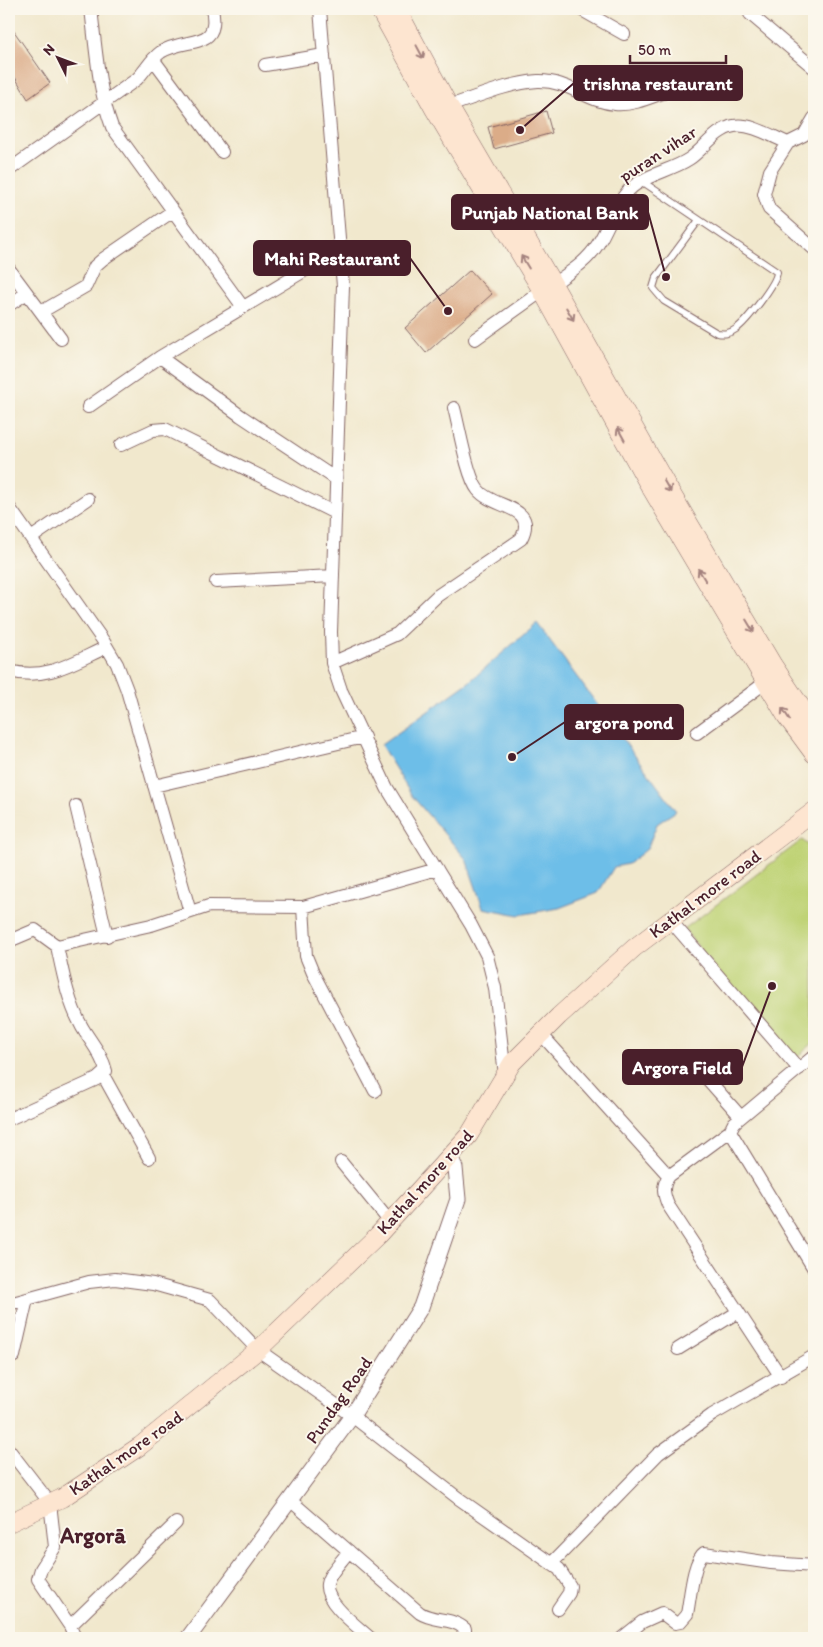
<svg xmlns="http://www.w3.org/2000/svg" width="823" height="1647" font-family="Itim,sans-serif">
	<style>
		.green { fill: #bfd376; stroke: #847950 }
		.water { fill: #6dbee8; stroke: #5c6e8a }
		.building { fill: #dbac88 }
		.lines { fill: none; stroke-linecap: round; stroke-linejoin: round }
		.service-casing { stroke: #846564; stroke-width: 8 }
		.minor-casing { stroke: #846564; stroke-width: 14 }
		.tertiary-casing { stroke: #846564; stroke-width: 17 }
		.secondary-casing { stroke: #846564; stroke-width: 19 }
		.service { stroke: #fff; stroke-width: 6 }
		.minor { stroke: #fff; stroke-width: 12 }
		.tertiary { stroke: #fff; stroke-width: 15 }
		.secondary { stroke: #fde5d0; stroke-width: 18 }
		.oneway { stroke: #a4827e }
		.labels { text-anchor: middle; stroke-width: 4; stroke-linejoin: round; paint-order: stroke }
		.street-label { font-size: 18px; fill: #4a1f2b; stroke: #fbf7ec }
		.district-label { font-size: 22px; font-weight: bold; fill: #4a1f2b; stroke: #fbf7ec }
		.leader { fill: none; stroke: #4a1f2b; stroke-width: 2 }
		.callout-dot { fill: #4a1f2b; stroke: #fbf7ec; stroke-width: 2 }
		.callout { fill: #4a1f2b; stroke: #4a1f2b; stroke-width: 2 }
		.callout-label { font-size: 19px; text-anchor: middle; font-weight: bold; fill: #fff }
	</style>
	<rect width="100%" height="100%" fill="#fbf7ec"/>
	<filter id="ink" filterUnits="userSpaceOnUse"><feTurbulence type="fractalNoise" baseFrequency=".02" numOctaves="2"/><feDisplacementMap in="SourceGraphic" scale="10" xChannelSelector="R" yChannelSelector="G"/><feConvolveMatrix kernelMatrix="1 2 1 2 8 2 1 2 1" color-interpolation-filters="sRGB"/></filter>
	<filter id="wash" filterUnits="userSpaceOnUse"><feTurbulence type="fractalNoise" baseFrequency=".0096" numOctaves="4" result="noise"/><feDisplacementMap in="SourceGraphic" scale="20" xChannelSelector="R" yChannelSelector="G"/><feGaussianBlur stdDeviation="1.12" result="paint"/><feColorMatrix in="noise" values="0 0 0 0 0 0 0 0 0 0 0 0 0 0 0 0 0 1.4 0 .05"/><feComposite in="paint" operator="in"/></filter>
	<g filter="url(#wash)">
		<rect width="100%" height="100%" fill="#f1e8cd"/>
		<!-- green -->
		<path class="green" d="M802,840L814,850V1042L791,1063L684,929Z"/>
		<!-- water -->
		<path class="water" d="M537,623L676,811L657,824L647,849L628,864L614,867L598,893L559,908L519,915L483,908L466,859L412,796L381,745L469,682Z"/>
		<g id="blocks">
			<!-- building -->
			<path class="building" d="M9,24L50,83L28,99L9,67Z
				M546,111L552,133L494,149L488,127Z
				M470,270L492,294L426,353L405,328Z"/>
		</g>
	</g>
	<g filter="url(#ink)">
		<use href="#blocks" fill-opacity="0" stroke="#846564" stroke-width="1"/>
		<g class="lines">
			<defs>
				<path id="service" d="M643,182L777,272C777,283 746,322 736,329C729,334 724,334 717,333L664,301L653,288L656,278L699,220"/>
				<path id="minor" d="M91,9C96,49 98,89 112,127L243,307
					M320,9L343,286L331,632L332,663L341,690L387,788L471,925L487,956L495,988L505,1075
					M580,9L624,34
					M750,14L814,68
					M153,59L222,152
					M265,65L324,55
					M449,106C477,97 508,83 538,81C568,80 587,102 615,104C633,106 653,96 671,90
					M814,118L804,135L788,143L770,171L764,194L769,209L814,249
					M9,170L137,79C146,70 151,59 161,52C186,36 221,51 212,9
					M9,269L41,312
					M553,284C570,272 587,262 598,244C609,226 614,207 628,191C643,175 671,171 689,159C703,150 716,129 734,126C751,123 773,137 788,143
					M9,305L27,293
					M61,339L41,312L86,286L95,266L103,259L173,211
					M475,339L542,291
					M160,357L241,416L336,479
					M88,407L160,357L339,250
					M121,445L153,430L165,429L335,513
					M9,507L104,642L117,664L127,690L190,912
					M31,538L88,499
					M216,582L333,576
					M332,663L397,634L437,596L521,539C539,505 493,509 478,490C467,477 459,426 454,408
					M9,671C47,681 73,662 107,647
					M697,733L766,682
					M154,786L364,737
					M76,806L107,936
					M303,907L306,956L313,973L375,1091
					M670,920L799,1069
					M9,941L35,930L57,946L151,925L209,906L303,907L437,869
					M541,1034L669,1176
					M814,1056L734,1123L730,1131L814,1269
					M695,1065L741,1117
					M103,1075L149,1158
					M9,1119L97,1079L106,1071C102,1054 90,1041 82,1027C68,1002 63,974 57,946
					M730,1131L669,1176C662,1186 663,1193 668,1205L781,1377
					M341,1162L390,1222
					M9,1304L89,1282L115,1279L153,1284L210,1300L258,1350L352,1416L458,1498L559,1569L570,1586L569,1593L558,1609
					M678,1349L738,1312
					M14,1356L27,1299
					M9,1450L50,1503L55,1547L41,1569L38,1579L70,1626L75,1638
					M290,1500L420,1613C434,1622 452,1617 465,1629V1638
					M349,1551C342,1561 329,1573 327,1584C324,1602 358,1627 370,1638
					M551,1564L658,1454L712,1415L814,1356
					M70,1626L176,1523
					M622,1638L642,1622L662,1613L675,1623L680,1622L687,1614C690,1600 693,1560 704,1553L771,1563L814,1566"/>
				<path id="tertiary" d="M188,1638L352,1416L421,1307L458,1199L455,1168L450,1155"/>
				<path id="secondary" d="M379,9L434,109L542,291L646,480L786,716L814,754
					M397,9L449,106L553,284L667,486L773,665L814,726
					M9,1523L62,1498L140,1446L258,1350L378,1235L469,1135L512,1063L559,1016L634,948L814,811"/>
			</defs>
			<!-- service casing -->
			<use href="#service" class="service-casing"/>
			<!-- minor casing -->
			<use href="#minor" class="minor-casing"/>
			<!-- tertiary casing -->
			<use href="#tertiary" class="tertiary-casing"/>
			<!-- secondary casing -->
			<use href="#secondary" class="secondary-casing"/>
			<!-- service -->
			<use href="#service" class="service"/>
			<!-- minor -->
			<use href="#minor" class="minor"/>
			<!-- tertiary -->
			<use href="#tertiary" class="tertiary"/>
			<!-- secondary -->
			<use href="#secondary" class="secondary"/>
		</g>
		<!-- one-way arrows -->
		<defs><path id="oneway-shaft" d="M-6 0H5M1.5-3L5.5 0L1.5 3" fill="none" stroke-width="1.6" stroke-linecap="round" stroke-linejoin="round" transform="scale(1.25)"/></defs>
		<g class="oneway">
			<use href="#oneway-shaft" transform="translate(420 52) rotate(62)"/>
			<use href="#oneway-shaft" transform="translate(525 262) rotate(-121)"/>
			<use href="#oneway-shaft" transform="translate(570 314) rotate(60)"/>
			<use href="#oneway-shaft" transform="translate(621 434) rotate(-119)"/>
			<use href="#oneway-shaft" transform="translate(667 486) rotate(60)"/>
			<use href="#oneway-shaft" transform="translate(702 575) rotate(-121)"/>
			<use href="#oneway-shaft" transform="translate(750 626) rotate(59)"/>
			<use href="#oneway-shaft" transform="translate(786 714) rotate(-123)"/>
		</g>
	</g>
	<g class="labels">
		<!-- street labels -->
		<g class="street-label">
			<text transform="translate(658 154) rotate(-33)" y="6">puran vihar</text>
			<text transform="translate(705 894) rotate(-37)" y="6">Kathal more road</text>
			<text transform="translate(425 1182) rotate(-48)" y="6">Kathal more road</text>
			<text transform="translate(339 1400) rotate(-55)" y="6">Pundag Road</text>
			<text transform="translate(126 1453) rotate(-35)" y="6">Kathal more road</text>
		</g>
		<!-- district labels -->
		<g class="district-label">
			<text x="93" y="1543">Argorā</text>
		</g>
	</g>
	<!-- callouts -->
	<path class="leader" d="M520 130L574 83M666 277L648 212M448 311L410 258M512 757L565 722M772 986L742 1067"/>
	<g class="callout-dot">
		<circle cx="520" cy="130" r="5"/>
		<circle cx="666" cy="277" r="5"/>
		<circle cx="448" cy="311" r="5"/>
		<circle cx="512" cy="757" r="5"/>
		<circle cx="772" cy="986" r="5"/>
	</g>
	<g class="callout">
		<rect x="574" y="66" width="168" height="34" rx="5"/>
		<rect x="452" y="195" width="196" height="34" rx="5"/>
		<rect x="254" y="241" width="156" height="34" rx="5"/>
		<rect x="565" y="705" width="118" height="34" rx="5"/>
		<rect x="623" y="1050" width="119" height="34" rx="5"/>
	</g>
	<g class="callout-label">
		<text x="658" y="90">trishna restaurant</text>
		<text x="550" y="219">Punjab National Bank</text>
		<text x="332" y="265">Mahi Restaurant</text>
		<text x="624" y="729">argora pond</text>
		<text x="682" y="1074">Argora Field</text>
	</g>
	<!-- margin -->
	<rect width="823" height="1647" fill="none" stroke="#fbf7ec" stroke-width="30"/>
	<!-- north arrow -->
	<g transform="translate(58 58) rotate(312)" stroke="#fbf7ec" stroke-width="4" paint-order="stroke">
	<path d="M0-4L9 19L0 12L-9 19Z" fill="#4a1f2b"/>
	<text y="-8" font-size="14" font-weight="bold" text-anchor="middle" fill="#4a1f2b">N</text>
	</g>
	<!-- scale -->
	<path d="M630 55v8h96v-8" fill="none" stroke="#4a1f2b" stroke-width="2.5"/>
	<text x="638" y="55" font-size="15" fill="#4a1f2b" stroke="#fbf7ec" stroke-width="4" paint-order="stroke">50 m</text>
</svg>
